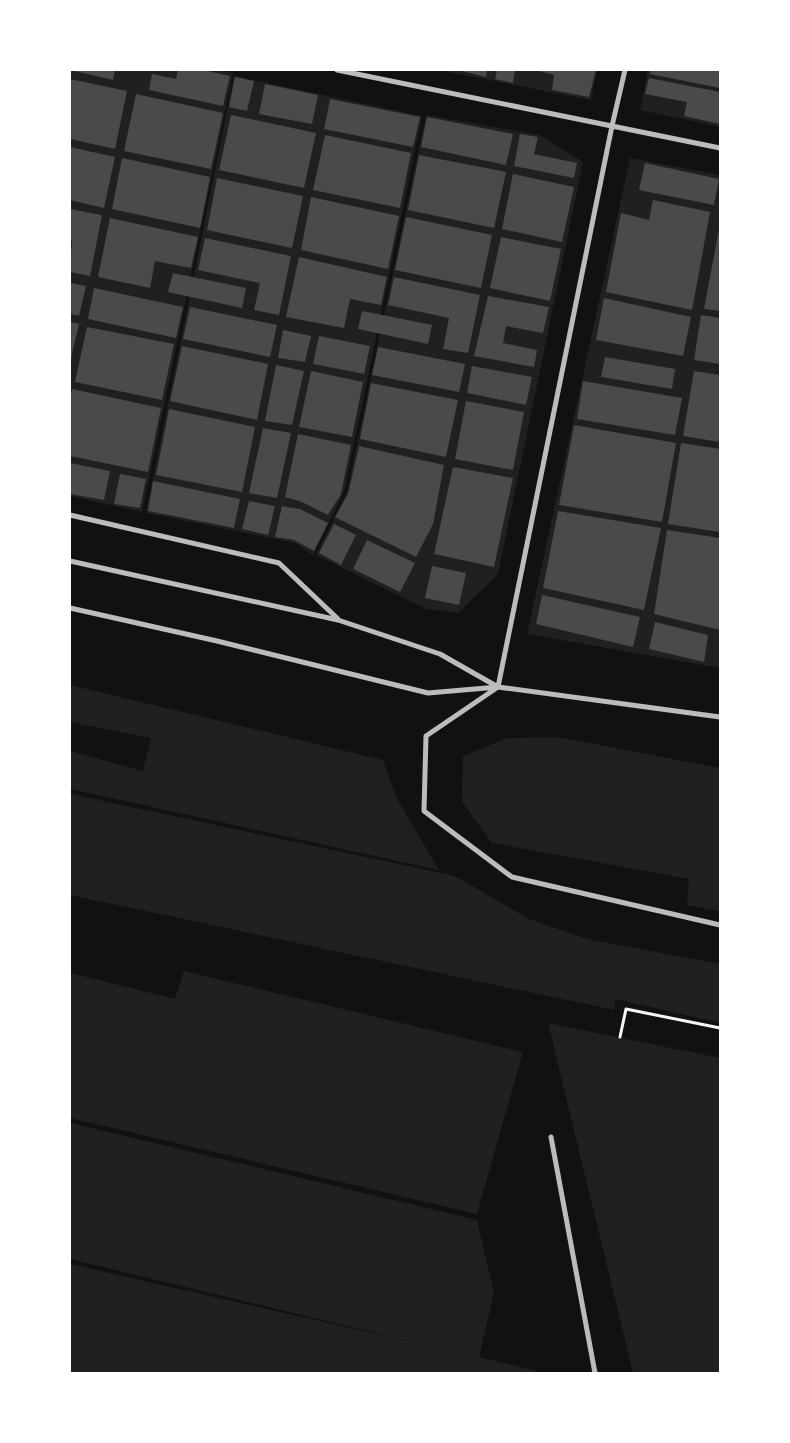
<svg xmlns="http://www.w3.org/2000/svg" width="790" height="1443" font-family="'Public Sans',sans-serif">
	<style>
		.green { fill: #202020 }
		.building { fill: #4a4a4a }
		.lines { fill: none; stroke-linecap: round; stroke-linejoin: round }
		.path { stroke: #f5f5f5; stroke-width: 3 }
		.minor { stroke: #bcbcbc; stroke-width: 5 }
	</style>
	<rect width="100%" height="100%" fill="#111"/>
	<!-- green -->
	<path class="green" d="M70,70H218L233,73L142,512L70,496Z
		M438,70H597L591,100Z
		M648,70H720V127L640,110Z
		M234,76L422,116L344,492L313,555L295,543L146,513Z
		M426,115L540,135L583,162L498,574L458,613L426,609L316,555L347,492Z
		M630,158L720,175V668L527,634Z
		M70,685L383,760L397,799L439,870L70,789V751L143,771L151,738L70,722Z
		M558,737L720,768V911L687,905L689,879L492,843L462,802L463,756L507,738Z
		M70,794L455,876L529,919L587,939L720,964V1023L616,999L614,1010L70,895Z
		M184,971L523,1052L477,1214L70,1118V973L175,999Z
		M548,1023L720,1058V1373H633Z
		M70,1123L477,1220L494,1293L479,1357L537,1371V1373H70V1264L421,1344L70,1259Z"/>
	<!-- building -->
	<path class="building" d="M70,70H115L113,80Z
		M178,70H203L230,76L223,106L149,90L152,74L176,79Z
		M457,70H487L486,77Z
		M497,70H515L513,83L495,79Z
		M536,70H596L589,97L552,90L554,75Z
		M651,70H720V88L650,74Z
		M235,77L254,81L247,111L229,107Z
		M649,78L720,92V124L684,116L687,102L645,94Z
		M70,79L127,91L115,149L70,139Z
		M265,84L318,95L312,124L259,114Z
		M136,94L223,113L211,169L124,151Z
		M330,99L420,117L413,147L324,129Z
		M231,115L316,133L304,188L219,170Z
		M427,117L513,134L506,165L421,147Z
		M520,134L538,137L534,154L577,163L574,178L514,166Z
		M325,135L411,153L400,208L313,190Z
		M70,147L115,157L104,208L70,200Z
		M419,155L506,172L494,228L408,210Z
		M122,158L210,177L200,228L112,209Z
		M645,163L719,179L714,205L639,190Z
		M513,174L574,187L562,242L502,229Z
		M217,178L303,196L292,248L207,230Z
		M311,197L399,216L388,269L301,250Z
		M653,200L710,212L692,310L606,292L621,213L649,220Z
		M70,209L102,215L90,276L70,272L72,240H70Z
		M406,217L492,235L481,288L395,270Z
		M110,218L198,237L191,268L155,261L150,288L98,277Z
		M719,229H720V311L704,309Z
		M501,237L561,249L550,301L490,288Z
		M205,238L291,256L279,315L254,310L260,283L198,270Z
		M299,257L387,277L381,305L350,299L344,328L286,317Z
		M173,273L246,288L242,308L168,292Z
		M394,277L480,295L468,353L443,349L449,318L388,305Z
		M70,283L86,286L79,316L70,314Z
		M94,288L183,307L176,338L88,319Z
		M488,296L549,307L543,333L506,326L503,343L537,350L534,367L474,356Z
		M604,298L691,317L683,356L596,340Z
		M190,307L277,325L270,357L183,339Z
		M362,311L432,325L428,344L358,329Z
		M701,315L720,318V364L694,360Z
		M70,322L79,324L71,358H70Z
		M87,327L174,344L162,400L75,382Z
		M283,330L311,336L305,362L278,358Z
		M319,336L370,346L364,374L313,364Z
		M182,346L268,364L257,420L170,401Z
		M378,347L465,364L459,392L372,375Z
		M605,357L675,369L672,389L601,377Z
		M276,365L304,371L292,425L265,421Z
		M472,366L532,377L526,405L467,393Z
		M311,371L363,382L352,437L299,427Z
		M694,371L720,375V442L683,436Z
		M583,381L682,398L675,435L577,419Z
		M371,383L458,400L446,457L360,439Z
		M72,389L161,408L148,472L70,456V400Z
		M466,401L524,412L513,470L455,459Z
		M169,409L255,427L242,492L156,475Z
		M574,425L676,443L662,522L559,505Z
		M263,428L291,433L277,498L249,493Z
		M298,434L351,445L341,494L328,515L302,502L285,497Z
		M681,443L720,449V532L668,524Z
		M359,446L444,465L433,524L416,557L335,517L348,494Z
		M70,463L110,471L104,500L70,494Z
		M453,467L513,478L494,567L434,554Z
		M120,474L146,479L140,508L114,504Z
		M153,481L240,499L234,528L148,511Z
		M249,501L275,506L268,535L242,529Z
		M282,506L300,509L328,523L314,551L294,540L275,537Z
		M558,511L661,528L644,610L543,588Z
		M334,524L356,535L341,565L319,553Z
		M667,530L720,538V630L654,614Z
		M367,540L415,563L400,592L353,569Z
		M432,566L466,573L459,605L425,598Z
		M542,595L640,617L633,647L536,624Z
		M655,622L708,635L704,662L649,649Z"/>
	<g class="lines">
		<!-- path -->
		<path class="path" d="M620,1037L626,1009L720,1028"/>
		<!-- minor -->
		<path class="minor" d="M337,70L720,148
			M70,515L279,563L338,619
			M70,561L338,620L440,654L498,687L720,717
			M70,608L217,641L428,693L498,687
			M498,687L612,126L625,70
			M498,687L426,736L424,811L512,877L720,925
			M551,1137L595,1373"/>
	</g>
	<!-- border -->
	<rect width="790" height="1443" fill="none" stroke="#ffffff" stroke-width="142"/>
</svg>
